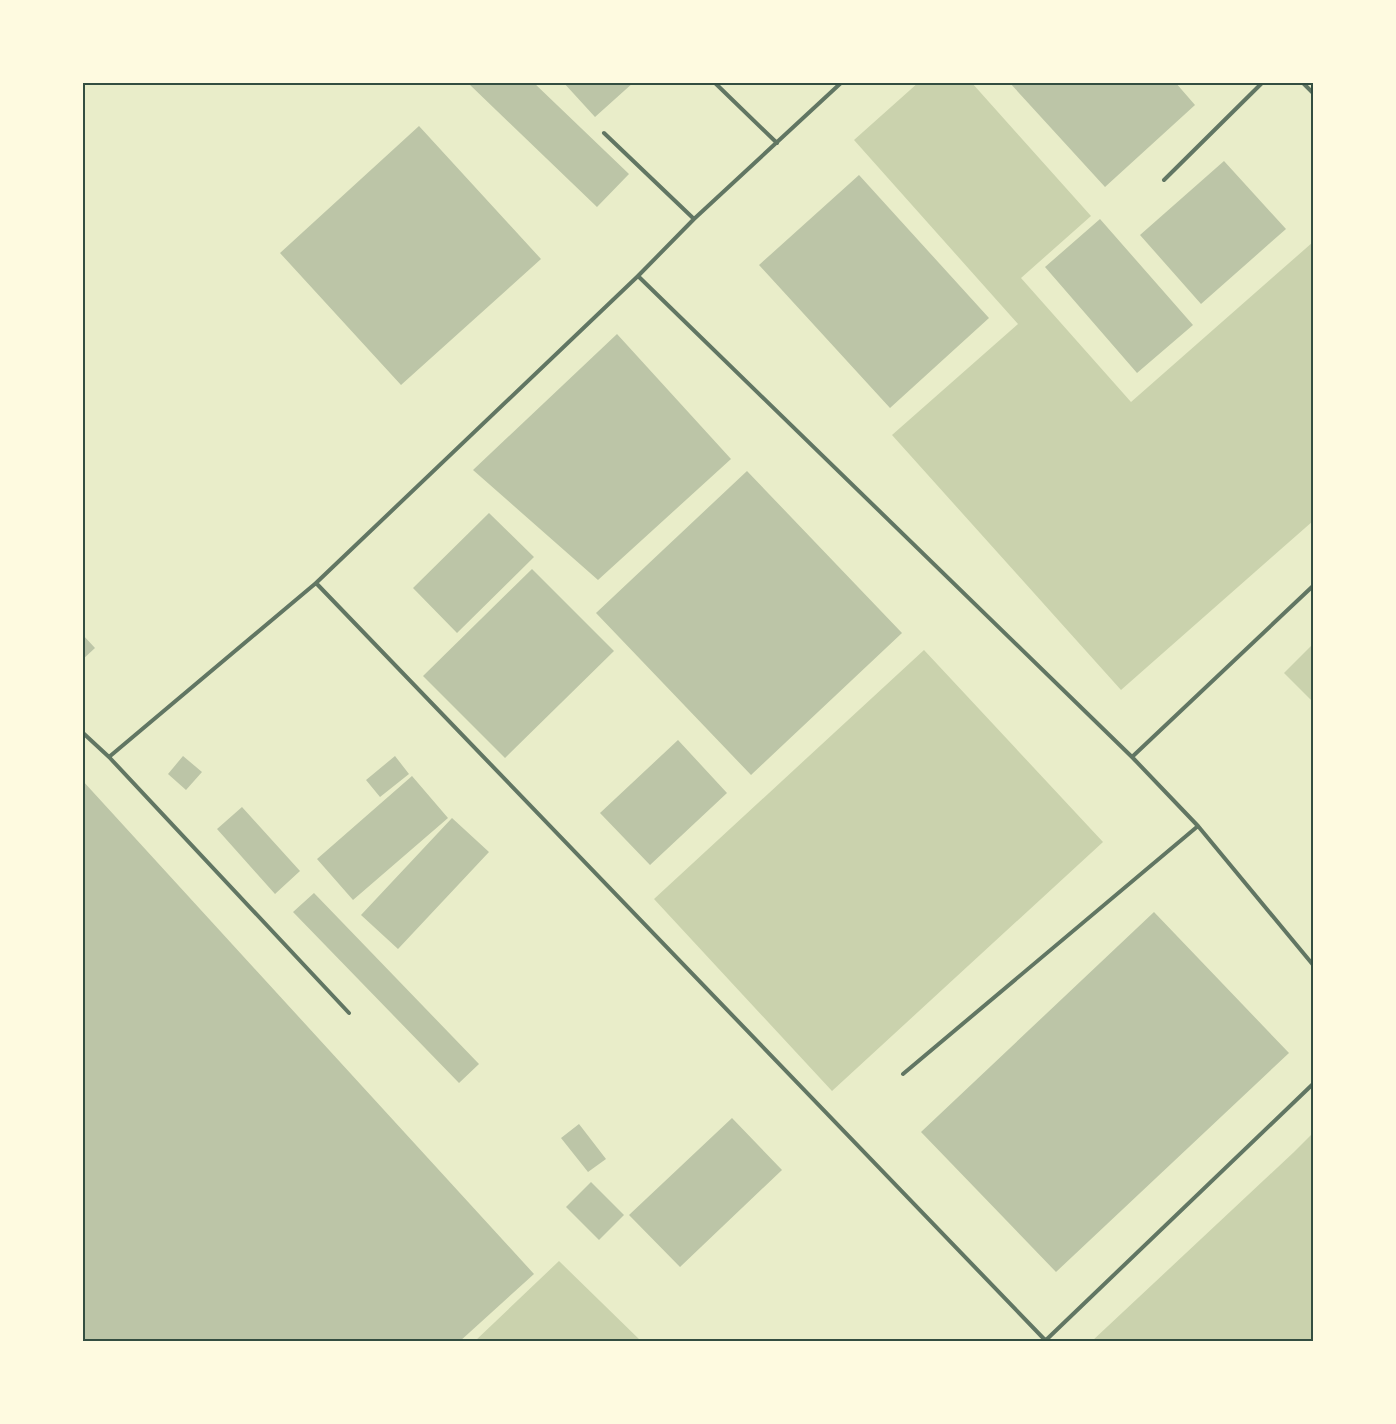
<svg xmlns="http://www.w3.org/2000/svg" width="1396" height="1424" font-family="Inter,sans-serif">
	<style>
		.green { fill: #cad2ad }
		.building { fill: #bcc5a7 }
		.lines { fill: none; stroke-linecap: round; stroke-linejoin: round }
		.service { stroke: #617663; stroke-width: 4 }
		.neatline { fill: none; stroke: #344e41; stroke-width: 2 }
	</style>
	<rect width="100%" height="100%" fill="#e9edc9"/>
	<!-- green -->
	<path class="green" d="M919,82L972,83L1091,216L1021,278L1131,402L1313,242V521L1121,690L892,435L1018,324L854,140Z
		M1313,644V702L1284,673Z
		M924,650L1103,842L832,1091L654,899Z
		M1313,1133V1341H1092L1294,1152Z
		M559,1261L641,1341H475Z"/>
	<!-- building -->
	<path class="building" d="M471,82H533L629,174L597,207L469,84Z
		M563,82H634L595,117Z
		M1009,82H1175L1195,105L1105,187Z
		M419,126L541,259L401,385L280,253Z
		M1224,161L1286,229L1201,304L1140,235Z
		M859,175L989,318L890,408L759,265Z
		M1100,219L1193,325L1137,373L1045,267Z
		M617,334L731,459L598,580L473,470Z
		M747,471L902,633L751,775L596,613Z
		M489,513L534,557L457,633L413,588Z
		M532,569L614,651L505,758L423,676Z
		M82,634L95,648L82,660Z
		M678,740L727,793L650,865L600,813Z
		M183,756L202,772L186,790L168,774Z
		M395,756L409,774L380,797L366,780Z
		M412,776L448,818L353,900L317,859Z
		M82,780L534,1274L459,1342H82Z
		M242,807L300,871L275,894L217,829Z
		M452,818L489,852L398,949L361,915Z
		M314,893L479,1064L459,1083L293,912Z
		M1154,912L1289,1053L1056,1272L921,1132Z
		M732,1118L782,1170L680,1267L629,1215Z
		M579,1124L606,1159L588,1172L561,1138Z
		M591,1182L624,1215L599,1240L566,1207Z"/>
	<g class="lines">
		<!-- service -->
		<path class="service" d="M714,82L777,143
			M1302,82L1314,94
			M604,133L694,219
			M1164,180L1263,82
			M638,276L1132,757L1198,826L1314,966
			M316,583L1046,1341
			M82,732L109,757L316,583L638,276L694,219L842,82
			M109,757L349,1013
			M1132,757L1314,585
			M903,1074L1198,826
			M1045,1341L1314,1083"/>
	</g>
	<!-- border -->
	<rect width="1396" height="1424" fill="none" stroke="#fefae0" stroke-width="168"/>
	<rect x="84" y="84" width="1228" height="1256" class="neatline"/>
</svg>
